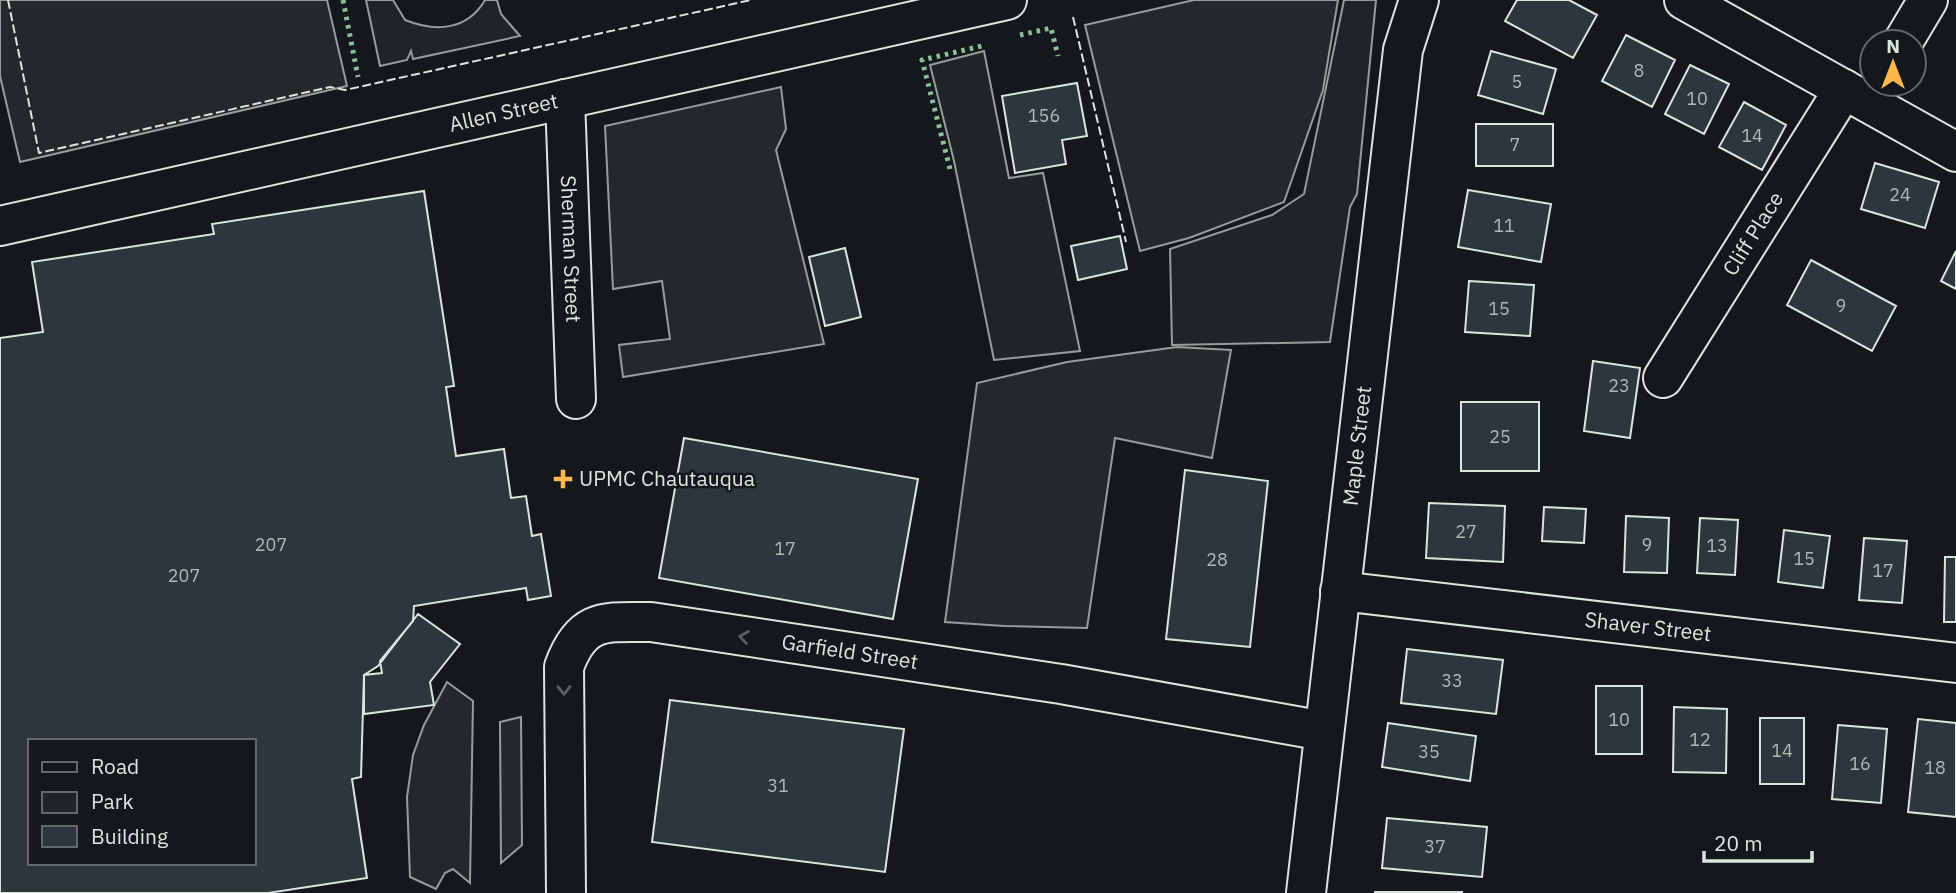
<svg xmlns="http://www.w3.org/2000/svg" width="1956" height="893" font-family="'IBM Plex Sans',sans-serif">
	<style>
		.green { fill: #202428; stroke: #939e99; stroke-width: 2 }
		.parking { fill: #24282b; stroke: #939e99; stroke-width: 2 }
		.building { fill: #2c363c; stroke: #d8e6dc; stroke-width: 2; fill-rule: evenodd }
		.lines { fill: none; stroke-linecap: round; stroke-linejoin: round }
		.minor-casing { stroke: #d8e6dc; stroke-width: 42 }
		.minor { stroke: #14181c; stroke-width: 38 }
		.hedge { stroke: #8ac095; stroke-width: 5; stroke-dasharray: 3.5 5; stroke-linecap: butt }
		.fence { stroke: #d8e6dc; stroke-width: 2; stroke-dasharray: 9 3.5; stroke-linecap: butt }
		.oneway { stroke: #59605f }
		.poi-dot { fill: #ffb74d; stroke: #14181c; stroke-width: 2.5 }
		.labels { text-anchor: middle; stroke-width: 5; stroke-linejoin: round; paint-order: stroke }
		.number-label { font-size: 18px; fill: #adbab4 }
		.street-label { font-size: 21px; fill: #d8e6dc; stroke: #14181c }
		.poi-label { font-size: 21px; fill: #d8e6dc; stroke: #14181c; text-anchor: start }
	</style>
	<rect width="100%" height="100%" fill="#14181c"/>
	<!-- green -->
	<path class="green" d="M366,0H393L405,20C435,32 467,31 485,0H497L501,14L520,36L413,59L411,51L407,60L380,66Z
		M1344,0H1376L1357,194L1350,207L1330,342L1172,345L1170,249L1272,215L1304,194Z
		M984,51L1009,178L1043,173L1080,351L994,360L954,161L930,65Z"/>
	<!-- parking -->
	<path class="parking" d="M0,0H327L347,86L20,162L0,76Z
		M1194,0H1338L1323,90L1284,202L1189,238L1140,251L1085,25Z
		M781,87L786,129L776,150L824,344L623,377L619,345L670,339L662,281L613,289L605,126Z
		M1177,347L1231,350L1212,458L1115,438L1087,628L1004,626L945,622L977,383L1067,362Z
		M447,682L473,701L470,883L453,869L445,873L436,889L410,877L407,797L413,755L424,725Z
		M521,717L522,845L501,863L500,722Z"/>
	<!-- building -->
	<path class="building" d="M1517,0H1569L1597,15L1573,58L1505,21Z
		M1626,35L1675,60L1652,107L1602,81Z
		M1491,51L1556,69L1543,114L1478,95Z
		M1690,65L1729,84L1704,134L1665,114Z
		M1077,83L1087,136L1062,140L1066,164L1015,173L1002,96Z
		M1744,102L1786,125L1762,170L1719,147Z
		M1476,124H1553V166H1476Z
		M1875,163L1939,182L1925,228L1861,209Z
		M1468,190L1551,204L1541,262L1458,247Z
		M424,191L454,386L446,387L456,456L504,449L511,498L526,496L532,536L541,534L551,596L528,600L526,588L414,606L413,621L380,661L382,673L364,675L361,777L352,779L367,878L268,893H0V338L43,332L32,262L214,234L212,224ZM30,741H254V863H30Z
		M1120,236L1127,269L1078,280L1071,246Z
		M845,248L861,317L825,326L809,257Z
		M1956,251V289L1941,281Z
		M1811,260L1896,306L1872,351L1787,305Z
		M1469,281L1534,285L1530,336L1465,332Z
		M1593,361L1640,368L1630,438L1584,431Z
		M1461,402H1539V471H1461Z
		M684,438L918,479L893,619L659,578Z
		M1185,470L1268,481L1250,647L1166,639Z
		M1429,503L1505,506L1503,562L1426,558Z
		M1544,507L1586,509L1584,543L1542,541Z
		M1626,516L1669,518L1667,573L1624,572Z
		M1700,518L1738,520L1735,575L1697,573Z
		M1784,530L1830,536L1823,588L1778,582Z
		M1864,538L1907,541L1902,603L1859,600Z
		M1945,557H1956V622H1944Z
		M418,614L460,644L430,682L434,705L364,714V675L378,666Z
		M1407,649L1503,660L1496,714L1401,703Z
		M1596,686H1642V754H1596Z
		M670,700L904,729L885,872L652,842Z
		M1674,707L1727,709L1726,773L1673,772Z
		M1760,718H1804V784H1760Z
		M1918,719L1956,723V817L1908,812Z
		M1388,723L1476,736L1470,781L1382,767Z
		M1838,725L1887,729L1881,803L1832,799Z
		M1387,818L1487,827L1482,877L1382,868Z
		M1375,892H1462V893H1375Z"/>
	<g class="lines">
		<defs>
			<g id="minor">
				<path d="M1684,0L1956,152"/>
				<path d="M1903,42L1928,0"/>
				<path id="s1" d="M565,99L576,399"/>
				<path id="s2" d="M0,226L1007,0"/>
				<path id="s3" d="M1663,378L1844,89"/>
				<path id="s4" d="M1340,591L1956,663"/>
				<path id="s5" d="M566,893L564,667C582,617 605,622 651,622L1061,684L1324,731"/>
				<path id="s6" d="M1306,893L1403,50L1419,0"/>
			</g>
		</defs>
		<!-- minor casing -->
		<use href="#minor" class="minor-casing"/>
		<!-- minor -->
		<use href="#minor" class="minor"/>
		<!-- hedge -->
		<path class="hedge" d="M343,0L358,77
			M1020,35L1051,28L1058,56
			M950,169L922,60L986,45"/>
		<!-- fence -->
		<path class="fence" d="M8,0L39,153L330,87L345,90L751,0
			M1073,17L1126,242"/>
	</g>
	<!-- one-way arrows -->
	<defs><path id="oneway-chevron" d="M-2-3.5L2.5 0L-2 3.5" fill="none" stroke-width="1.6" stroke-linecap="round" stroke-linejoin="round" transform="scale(1.75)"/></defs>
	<g class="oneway">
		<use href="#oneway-chevron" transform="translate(744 637) rotate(-171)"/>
		<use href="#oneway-chevron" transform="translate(564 690) rotate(89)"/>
	</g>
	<!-- markers -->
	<path class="poi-dot" d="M559.5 468.5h7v7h7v7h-7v7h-7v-7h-7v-7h7z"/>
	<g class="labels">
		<!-- number labels -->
		<g class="number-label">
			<text x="1639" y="77">8</text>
			<text x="1517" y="88">5</text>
			<text x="1697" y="105">10</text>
			<text x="1044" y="122">156</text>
			<text x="1752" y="142">14</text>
			<text x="1515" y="151">7</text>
			<text x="1900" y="201">24</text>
			<text x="1504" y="232">11</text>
			<text x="1841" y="312">9</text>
			<text x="1499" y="315">15</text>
			<text x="1619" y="392">23</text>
			<text x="1500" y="443">25</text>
			<text x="1466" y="538">27</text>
			<text x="271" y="551">207</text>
			<text x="1647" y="551">9</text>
			<text x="1717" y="552">13</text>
			<text x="785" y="555">17</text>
			<text x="1804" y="565">15</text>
			<text x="1217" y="566">28</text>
			<text x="1883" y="577">17</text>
			<text x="184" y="582">207</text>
			<text x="1452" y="687">33</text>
			<text x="1619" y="726">10</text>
			<text x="1700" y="746">12</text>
			<text x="1782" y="757">14</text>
			<text x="1429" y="758">35</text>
			<text x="1860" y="770">16</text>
			<text x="1935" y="774">18</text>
			<text x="778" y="792">31</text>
			<text x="1435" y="853">37</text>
		</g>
		<!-- street labels -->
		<g class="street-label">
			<text dy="7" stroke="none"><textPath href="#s2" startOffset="516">Allen Street</textPath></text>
			<text dy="7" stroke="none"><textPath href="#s3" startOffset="170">Cliff Place</textPath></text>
			<text dy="7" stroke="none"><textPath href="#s1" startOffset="150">Sherman Street</textPath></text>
			<text dy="7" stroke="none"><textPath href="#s6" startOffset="450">Maple Street</textPath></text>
			<text dy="7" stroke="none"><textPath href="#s4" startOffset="310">Shaver Street</textPath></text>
			<text dy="7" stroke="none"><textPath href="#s5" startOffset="536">Garfield Street</textPath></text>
		</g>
		<!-- poi labels -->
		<g class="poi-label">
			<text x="579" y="486">UPMC Chautauqua</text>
		</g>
	</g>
	<!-- legend -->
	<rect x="28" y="739" width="228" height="126" fill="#14181c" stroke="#626a69" stroke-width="2"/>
	<rect x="42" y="762" width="35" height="10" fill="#14181c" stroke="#626a69" stroke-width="2"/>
	<text x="91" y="774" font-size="21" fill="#d8e6dc">Road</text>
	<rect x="42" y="792" width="35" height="21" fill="#202428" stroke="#626a69" stroke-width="2"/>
	<text x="91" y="809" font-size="21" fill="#d8e6dc">Park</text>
	<rect x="42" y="826" width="35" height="21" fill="#2c363c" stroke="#626a69" stroke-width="2"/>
	<text x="91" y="844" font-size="21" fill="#d8e6dc">Building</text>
	<!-- north arrow -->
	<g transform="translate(1893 63)"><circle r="33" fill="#14181c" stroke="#626a69" stroke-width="2"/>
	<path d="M0-5L12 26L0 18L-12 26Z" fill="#ffb74d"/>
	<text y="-10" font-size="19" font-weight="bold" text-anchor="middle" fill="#d8e6dc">N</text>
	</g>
	<!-- scale -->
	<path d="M1704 851v10h108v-10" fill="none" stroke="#d8e6dc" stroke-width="3.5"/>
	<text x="1714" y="851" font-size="21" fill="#d8e6dc" stroke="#14181c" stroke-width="5" paint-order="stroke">20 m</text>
</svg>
